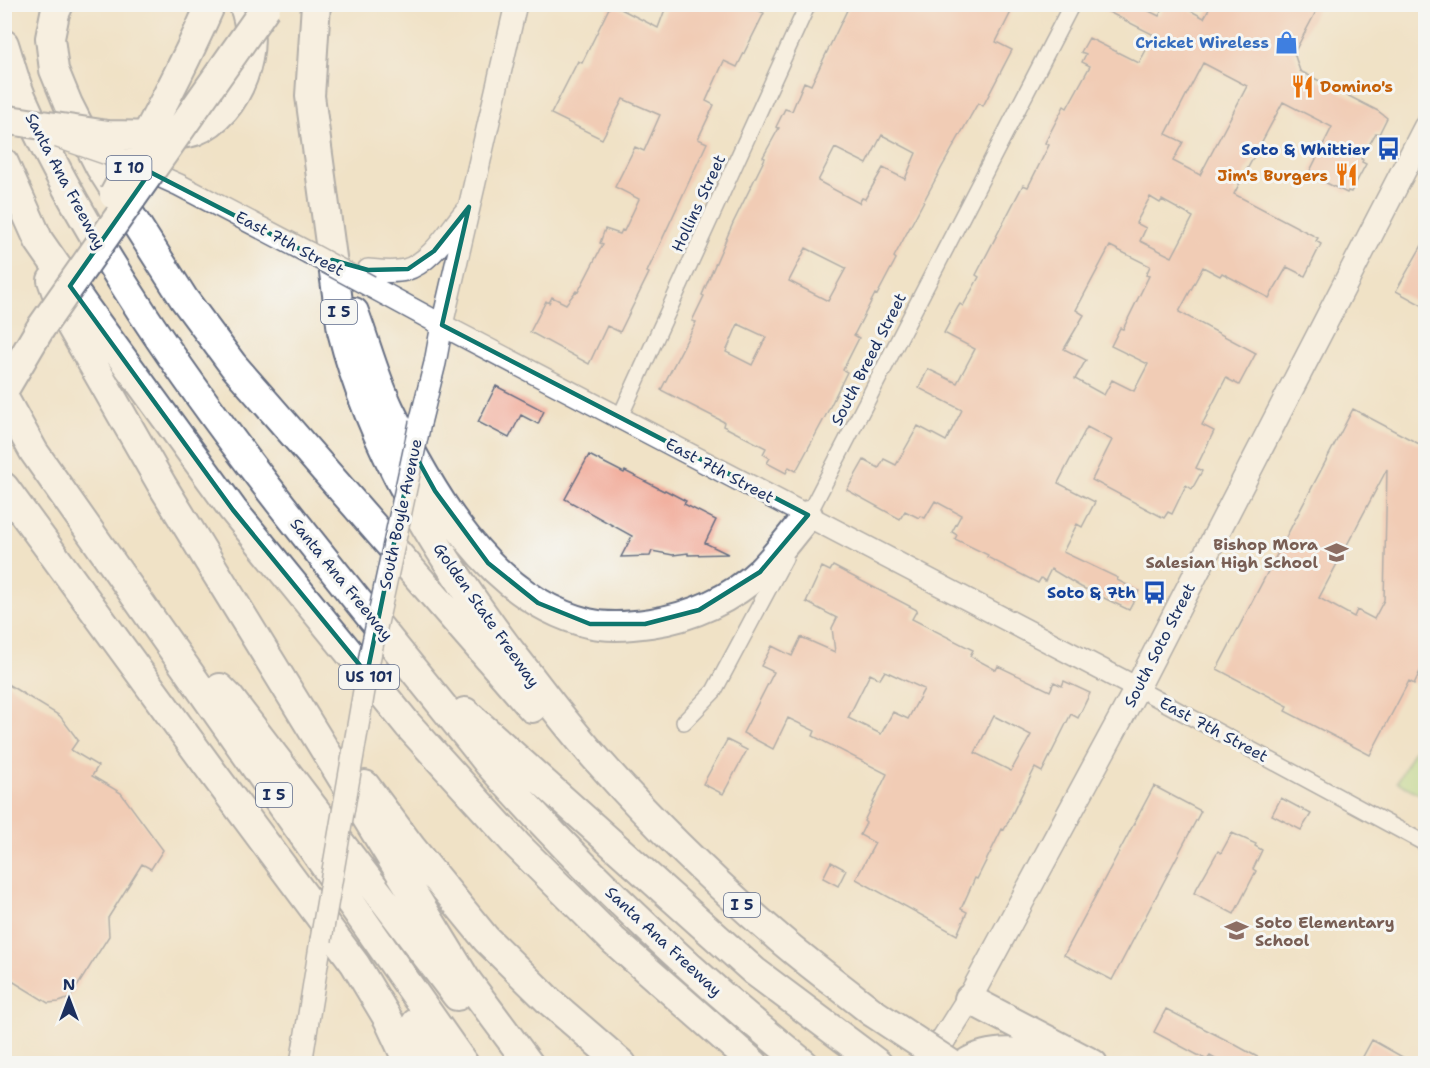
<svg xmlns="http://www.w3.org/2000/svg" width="1430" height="1068" font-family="'Shantell Sans',sans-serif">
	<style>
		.green { fill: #aadb89; stroke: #628574; stroke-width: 1.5 }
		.building { fill: #f2b1a0; fill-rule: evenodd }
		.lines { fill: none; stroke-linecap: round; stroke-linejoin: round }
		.street-casing { stroke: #666e82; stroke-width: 18 }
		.secondary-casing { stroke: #666e82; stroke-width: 24 }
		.primary-casing { stroke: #666e82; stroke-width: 27 }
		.highway-casing { stroke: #666e82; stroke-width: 32 }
		.street { stroke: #fff; stroke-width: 15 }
		.secondary { stroke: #fff; stroke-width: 21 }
		.primary { stroke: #fff; stroke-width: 24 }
		.highway { stroke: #fff; stroke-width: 28 }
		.secondary-bridge-casing { stroke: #666e82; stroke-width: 24; stroke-linecap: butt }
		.highway-bridge-casing { stroke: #666e82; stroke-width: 32; stroke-linecap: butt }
		.secondary-bridge { stroke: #fff; stroke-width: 21 }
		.highway-bridge { stroke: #fff; stroke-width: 28 }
		.marked { fill: none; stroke: #0f766e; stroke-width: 4.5; stroke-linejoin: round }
		.labels { text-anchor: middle; stroke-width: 6; stroke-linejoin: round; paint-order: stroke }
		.shield { fill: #f6f6f2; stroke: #5d6b8a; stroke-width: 1.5 }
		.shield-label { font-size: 15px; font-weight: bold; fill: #1b2f5e }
		.shop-label { font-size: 16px; font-weight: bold; fill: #366cbe; stroke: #f6f6f2; text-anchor: end }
		.food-label { font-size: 16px; font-weight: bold; fill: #c56008; stroke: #f6f6f2; text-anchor: start }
		.transit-label { font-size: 16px; font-weight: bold; fill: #164399; stroke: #f6f6f2; text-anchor: end }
		.street-label { font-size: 16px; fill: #1b2f5e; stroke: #f6f6f2 }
		.education-label { font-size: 16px; font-weight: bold; fill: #785e54; stroke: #f6f6f2; text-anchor: end }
	</style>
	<rect width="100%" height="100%" fill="#f6f6f2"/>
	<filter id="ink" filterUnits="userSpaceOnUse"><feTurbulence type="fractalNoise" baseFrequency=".0167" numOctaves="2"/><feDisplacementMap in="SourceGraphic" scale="12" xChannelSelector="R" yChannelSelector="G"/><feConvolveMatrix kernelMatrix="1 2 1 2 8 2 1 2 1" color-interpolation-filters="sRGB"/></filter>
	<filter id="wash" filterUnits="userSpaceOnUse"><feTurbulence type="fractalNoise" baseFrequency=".008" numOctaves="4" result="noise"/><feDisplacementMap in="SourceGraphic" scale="24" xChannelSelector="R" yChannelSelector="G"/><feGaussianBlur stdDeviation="1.35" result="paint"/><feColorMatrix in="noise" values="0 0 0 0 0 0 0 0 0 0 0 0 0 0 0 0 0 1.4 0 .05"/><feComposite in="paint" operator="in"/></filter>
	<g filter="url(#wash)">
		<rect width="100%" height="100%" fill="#f0e2c6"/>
		<!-- green -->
		<path class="green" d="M1425,729V797L1397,782Z"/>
		<g id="blocks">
			<!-- building -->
			<path class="building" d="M611,4L658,28L667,4H745L764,13L737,67L724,61L706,101L714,105L698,139L707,143L647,272L649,273L620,332L607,326L589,364L530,332L546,301L549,303L552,297L566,304L576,291L578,292L603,244L600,243L605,229L620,234L622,230L624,231L639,199L615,187L635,147L644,151L660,115L623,99L602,139L551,114L578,61L582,63Z
				M850,4H1015L996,42L1012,50L983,106L978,103L942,167L894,257L896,259L877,295L875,294L854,335L859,338L843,370L847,372L825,417L796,471L789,467L786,473L767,463L770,458L763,454L766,448L723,426L724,422L661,390L696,322L692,321L704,296L702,295L733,223L765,158L763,157L779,128L776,127L785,109L792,111L804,82L811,85ZM882,135L916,153L905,179L883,168L865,199L862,198L859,203L818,181L835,148L867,164ZM806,248L846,268L828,301L789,281ZM738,324L766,337L752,365L726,352Z
				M1093,4H1135L1159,16L1165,4H1178L1204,18L1212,4H1320L1294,53L1300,71L1378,111L1387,118L1379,134L1376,133L1361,159L1363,160L1362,162L1366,164L1351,192L1348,191L1347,193L1314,177L1315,174L1310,171L1332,127L1283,102L1234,194L1318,238L1316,241L1321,244L1305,276L1287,267L1269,298L1222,273L1220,276L1203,267L1201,271L1179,312L1256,353L1239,385L1226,378L1202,425L1214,431L1196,468L1202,471L1192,489L1186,485L1172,514L1168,512L1164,518L1092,480L1112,440L1087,427L1058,483L1095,502L1082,527L1077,524L1063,552L1118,578L1117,580L1139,591L1129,610L1081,587L1051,569L1045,581L1041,578L1038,583L987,557L988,555L955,539L957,535L952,532L961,515L935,501L925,518L920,516L919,518L905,511L900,519L847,490L864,460L879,468L884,459L896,465L918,426L946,441L962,410L919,388L928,369L957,383L975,349L944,333L958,307L960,304L963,306L979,277L976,275L1023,185L1028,187L1049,145L1045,143L1052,129L1064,106L1067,108L1090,66L1082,62L1086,54L1081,52L1089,38L1139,63L1154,35ZM1203,63L1247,86L1200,175L1173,161L1183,142L1166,134ZM1150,197L1160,203L1162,200L1193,217L1172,257L1140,241L1146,228L1136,223ZM1110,246L1150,266L1146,275L1149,276L1123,329L1120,328L1111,346L1148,364L1134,391L1112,380L1104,395L1075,379L1086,360L1064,349L1084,315L1076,310Z
				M1425,240V307L1396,291Z
				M496,386L544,411L538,424L521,415L509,438L478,422Z
				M1353,409L1425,447V661L1414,684L1409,681L1370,755L1285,711L1288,706L1217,669ZM1387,469L1384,600L1374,619L1357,610L1354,617L1319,598Z
				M589,455L624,473L625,471L664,491L665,490L686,501L684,504L716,520L705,543L728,554L688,555V553L673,555L652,551L650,556L621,557L632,536L565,499Z
				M833,566L917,610L912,619L973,650L970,656L996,670L998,666L1050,691L1054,682L1062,686L1064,681L1090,693L1078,718L1071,714L1042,772L1035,768L1004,830L1002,829L977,879L975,878L961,909L967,912L957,935L856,879L875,843L860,835L866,823L864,821L887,774L813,736L815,731L788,718L773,749L743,733L774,672L761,666L772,646L792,656L801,637L835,652L832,628L837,618L806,602L822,567L830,571ZM885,671L924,689L908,719L893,712L881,734L848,718L870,674L880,679ZM994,716L1031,735L1011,771L975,753Z
				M4,682L60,716L78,740L71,750L98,766L92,776L121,793L163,850L151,869L142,864L108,918L109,936L70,998L59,1002L48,1003L4,976Z
				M727,740L747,750L723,794L703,784Z
				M1154,786L1201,811L1112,980L1064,955Z
				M1281,798L1311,814L1301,830L1272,815Z
				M1232,833L1256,844L1255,846L1262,850L1253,869L1256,871L1234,914L1194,893L1218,851L1221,853Z
				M831,862L846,870L838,886L823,878Z
				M1166,1009L1232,1043L1270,1064H1224L1210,1056L1207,1060L1154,1032Z
				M1372,1040L1415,1064H1359Z"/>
		</g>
	</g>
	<g filter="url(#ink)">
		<use href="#blocks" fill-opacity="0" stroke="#666e82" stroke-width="1.5"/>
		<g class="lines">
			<defs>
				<path id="street" d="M620,417L808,4
					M806,519L1072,4
					M1137,688L1426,844
					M684,722L714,691L785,558"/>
				<path id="secondary" d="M139,167L179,185L309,253
					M368,270C380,271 393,273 405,270C431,263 449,231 465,212
					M370,286L442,325L1137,688
					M420,423L435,363L442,325L516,4
					M301,1064L321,940"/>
				<path id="primary" d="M928,1064L969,999L1137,688L1426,127"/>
				<path id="highway" d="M59,4L55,13L50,38L54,70L68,104L100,167L184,299L233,365L532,708
					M316,4L310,96L342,331C371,447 436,552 507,647C538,686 567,727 601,764C656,826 717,885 780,939C809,964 842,988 872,1012
					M4,44C10,62 14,80 21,96C54,172 98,245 143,314C247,472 372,616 489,764C585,873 691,973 804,1064
					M168,136C176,134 187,134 195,131C240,113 262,47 243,4
					M4,163L39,241L85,307L233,510L408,725L517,845L613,940L754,1064
					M52,280L64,314L162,485L465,978L529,1064
					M354,312C366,344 375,379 390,410C431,494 490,599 588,623C608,628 631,626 651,623C691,617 732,599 761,571C778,554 792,534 808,515
					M4,390L40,329
					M4,398L34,452L464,1064
					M4,487L213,773L355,964L388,1019L409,1064
					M220,688L229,697L457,996
					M465,712L754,971L878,1064
					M365,785L411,847L486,939L548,1000L622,1064
					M969,999L1093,1064
					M416,1023L439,1064
					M965,1064C992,1046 1032,1051 1060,1064"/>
			</defs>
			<!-- street casing -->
			<use href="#street" class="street-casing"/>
			<!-- secondary casing -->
			<use href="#secondary" class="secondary-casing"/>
			<!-- primary casing -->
			<use href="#primary" class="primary-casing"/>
			<!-- highway casing -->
			<use href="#highway" class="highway-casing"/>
			<!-- street -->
			<use href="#street" class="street"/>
			<!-- secondary -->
			<use href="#secondary" class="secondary"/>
			<!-- primary -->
			<use href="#primary" class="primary"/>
			<!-- highway -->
			<use href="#highway" class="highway"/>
			<defs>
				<path id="secondary-bridge" d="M58,137L119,158
					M309,253L370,286
					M321,940L370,656L420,423"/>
				<path id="highway-bridge" d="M9,120L108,135L163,136
					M114,195C148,133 182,70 211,4
					M40,329L266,7
					M872,1012L951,1064"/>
			</defs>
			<!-- secondary-bridge casing -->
			<use href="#secondary-bridge" class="secondary-bridge-casing"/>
			<!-- highway-bridge casing -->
			<use href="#highway-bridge" class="highway-bridge-casing"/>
			<!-- secondary-bridge -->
			<use href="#secondary-bridge" class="secondary-bridge"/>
			<!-- highway-bridge -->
			<use href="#highway-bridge" class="highway-bridge"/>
		</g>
	</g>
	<!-- marked area -->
	<path d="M0 0H1430V1068H0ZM150,172L333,266L332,260L368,270L408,269L434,251L469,207L442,325L808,515L760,572L699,610L645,624H590L538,603L488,563L435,491L413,451L367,674L233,510L70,286Z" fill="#f0e2c6" fill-opacity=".55" fill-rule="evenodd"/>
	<path class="marked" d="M150,172L333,266L332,260L368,270L408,269L434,251L469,207L442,325L808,515L760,572L699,610L645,624H590L538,603L488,563L435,491L413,451L367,674L233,510L70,286Z"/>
	<!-- icons -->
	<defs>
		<symbol id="shop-bare" viewBox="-9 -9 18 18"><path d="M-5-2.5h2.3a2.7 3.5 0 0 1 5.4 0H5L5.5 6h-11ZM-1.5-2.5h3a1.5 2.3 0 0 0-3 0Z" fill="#3f7fe0" stroke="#f6f6f2" stroke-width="2.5" paint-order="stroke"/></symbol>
		<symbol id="restaurant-bare" viewBox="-9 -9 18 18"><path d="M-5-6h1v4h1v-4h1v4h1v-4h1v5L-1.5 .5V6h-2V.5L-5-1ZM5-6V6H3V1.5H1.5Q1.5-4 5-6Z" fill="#e8710a" stroke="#f6f6f2" stroke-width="2.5" paint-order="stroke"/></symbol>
		<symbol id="bus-bare" viewBox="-9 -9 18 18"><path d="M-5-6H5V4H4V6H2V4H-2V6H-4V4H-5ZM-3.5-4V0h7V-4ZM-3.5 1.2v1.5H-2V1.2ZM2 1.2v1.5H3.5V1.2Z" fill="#1a4fb4" stroke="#f6f6f2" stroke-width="2.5" paint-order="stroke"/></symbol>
		<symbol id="school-bare" viewBox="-9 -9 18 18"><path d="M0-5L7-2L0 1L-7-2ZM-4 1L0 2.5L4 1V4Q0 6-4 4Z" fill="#8d6e63" stroke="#f6f6f2" stroke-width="2.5" paint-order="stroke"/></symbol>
	</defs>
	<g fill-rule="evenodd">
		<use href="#shop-bare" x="1270" y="26" width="33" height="33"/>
		<use href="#restaurant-bare" x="1286" y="70" width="33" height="33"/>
		<use href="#bus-bare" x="1372" y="132" width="33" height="33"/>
		<use href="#restaurant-bare" x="1330" y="158" width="33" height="33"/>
		<use href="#school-bare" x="1320" y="536" width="33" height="33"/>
		<use href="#bus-bare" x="1138" y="576" width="33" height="33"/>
		<use href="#school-bare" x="1220" y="914" width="33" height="33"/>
	</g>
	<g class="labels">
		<!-- shield labels -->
		<g class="shield">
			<rect x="106.5" y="156" width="45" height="24" rx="4.5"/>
			<rect x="321" y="300" width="36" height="24" rx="4.5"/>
			<rect x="339" y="665" width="60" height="24" rx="4.5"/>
			<rect x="256" y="783" width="36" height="24" rx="4.5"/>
			<rect x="724" y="893" width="36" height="24" rx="4.5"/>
		</g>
		<g class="shield-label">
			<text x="129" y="173">I 10</text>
			<text x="339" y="317">I 5</text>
			<text x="369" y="682">US 101</text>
			<text x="274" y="800">I 5</text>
			<text x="742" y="910">I 5</text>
		</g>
		<!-- shop labels -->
		<g class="shop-label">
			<text x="1269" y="48">Cricket Wireless</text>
		</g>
		<!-- food labels -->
		<g class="food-label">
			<text x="1320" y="92">Domino's</text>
			<text x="1328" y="181" text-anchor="end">Jim's Burgers</text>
		</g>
		<!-- transit labels -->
		<g class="transit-label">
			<text x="1370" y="155">Soto &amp; Whittier</text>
			<text x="1136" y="598">Soto &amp; 7th</text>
		</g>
		<!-- street labels -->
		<g class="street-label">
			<text transform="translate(66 181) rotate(62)" y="6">Santa Ana Freeway</text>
			<text transform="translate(698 203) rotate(-65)" y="6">Hollins Street</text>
			<text transform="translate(290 243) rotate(28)" y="6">East 7th Street</text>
			<text transform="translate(868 359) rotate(-63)" y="6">South Breed Street</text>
			<text transform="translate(720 470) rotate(28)" y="6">East 7th Street</text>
			<text transform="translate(400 514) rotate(-78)" y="6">South Boyle Avenue</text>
			<text transform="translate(342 579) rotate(51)" y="6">Santa Ana Freeway</text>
			<text transform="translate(487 615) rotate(55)" y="6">Golden State Freeway</text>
			<text transform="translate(1159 645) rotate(-63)" y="6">South Soto Street</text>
			<text transform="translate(1214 729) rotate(28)" y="6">East 7th Street</text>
			<text transform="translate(664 941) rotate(43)" y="6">Santa Ana Freeway</text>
		</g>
		<!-- education labels -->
		<g class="education-label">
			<text x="1318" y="550">Bishop Mora<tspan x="1318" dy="18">Salesian High School</tspan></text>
			<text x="1255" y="928" text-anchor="start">Soto Elementary<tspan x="1255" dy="18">School</tspan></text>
		</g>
	</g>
	<!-- margin -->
	<rect width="1430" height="1068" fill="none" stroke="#f6f6f2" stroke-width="24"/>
	<!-- north arrow -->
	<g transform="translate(69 999)" stroke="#f6f6f2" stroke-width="4.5" paint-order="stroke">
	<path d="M0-4.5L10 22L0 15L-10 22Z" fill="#1b2f5e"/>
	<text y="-9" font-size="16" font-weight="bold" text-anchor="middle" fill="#1b2f5e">N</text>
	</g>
</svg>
